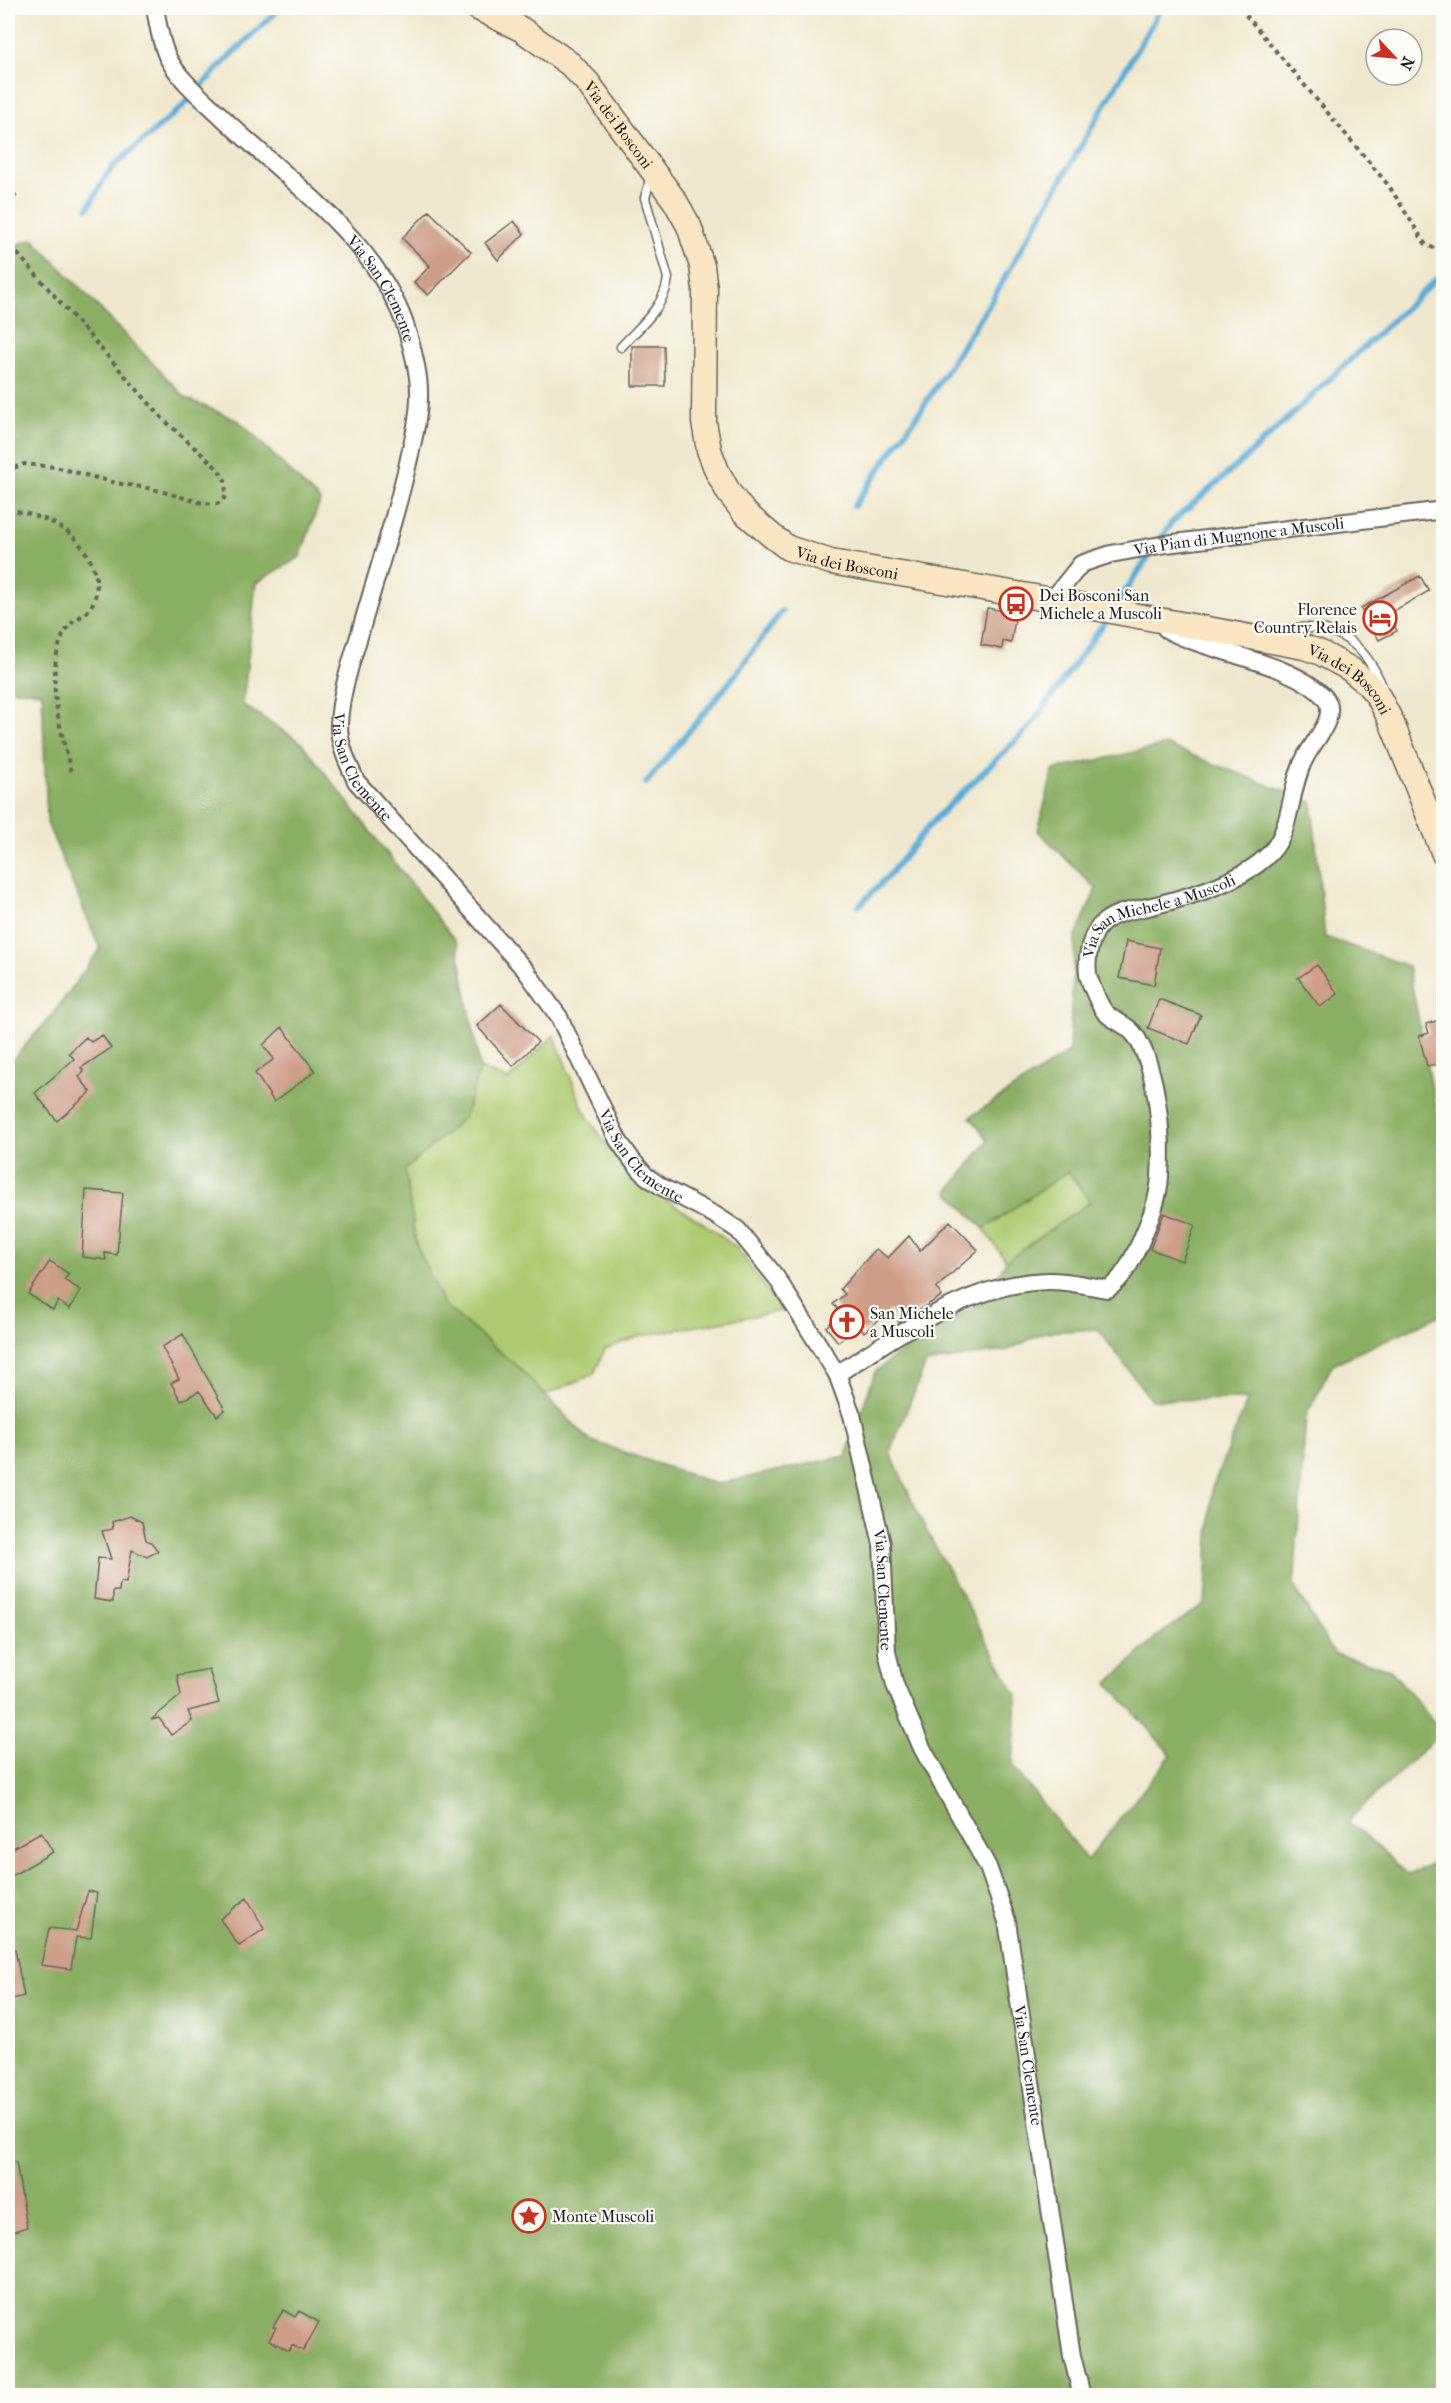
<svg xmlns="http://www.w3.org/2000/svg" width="1451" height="2403" font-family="'IM FELL French Canon',serif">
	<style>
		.green { fill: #adca71; stroke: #647346; stroke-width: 1.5 }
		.forest { fill: #8aae63; stroke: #536540; stroke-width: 1.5; fill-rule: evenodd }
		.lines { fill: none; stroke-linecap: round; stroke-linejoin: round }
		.stream { stroke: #5aabd5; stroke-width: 6 }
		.building { fill: #ce9f88 }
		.lane-casing { stroke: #66635a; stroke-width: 11 }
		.street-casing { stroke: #66635a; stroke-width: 20 }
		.secondary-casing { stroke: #66635a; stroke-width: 27 }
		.path { stroke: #66635a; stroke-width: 4; stroke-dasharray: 4.5 4.5; stroke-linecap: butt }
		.lane { stroke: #fff; stroke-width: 8 }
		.street { stroke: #fff; stroke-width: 16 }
		.secondary { stroke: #fbe6c3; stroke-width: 24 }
		.labels { text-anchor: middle; stroke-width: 4.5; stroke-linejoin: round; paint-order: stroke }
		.street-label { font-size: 16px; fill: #1c1c1c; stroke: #fdfcf7 }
		.poi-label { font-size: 16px; fill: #1c1c1c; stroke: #fdfcf7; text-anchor: start }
	</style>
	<rect width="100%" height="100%" fill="#fdfcf7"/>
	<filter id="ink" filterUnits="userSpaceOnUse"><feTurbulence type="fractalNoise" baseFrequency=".0167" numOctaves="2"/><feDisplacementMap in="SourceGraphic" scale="12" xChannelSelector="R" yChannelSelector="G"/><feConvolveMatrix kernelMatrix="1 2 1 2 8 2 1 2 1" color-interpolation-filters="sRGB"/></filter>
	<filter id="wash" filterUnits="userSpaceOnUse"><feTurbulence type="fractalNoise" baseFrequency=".008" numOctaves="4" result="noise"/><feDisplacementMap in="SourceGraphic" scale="24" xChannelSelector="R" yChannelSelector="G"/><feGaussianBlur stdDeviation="1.35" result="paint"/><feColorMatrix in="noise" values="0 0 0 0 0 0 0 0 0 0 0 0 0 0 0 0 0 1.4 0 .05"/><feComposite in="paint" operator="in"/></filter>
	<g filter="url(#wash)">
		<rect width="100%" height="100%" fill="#f0e8ce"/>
		<!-- green -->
		<path class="green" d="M554,1035L584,1111L627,1175L702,1222L737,1248L782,1311L640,1336L605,1349L594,1374L545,1395L519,1368L443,1304L416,1244L405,1170L464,1117L480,1068L508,1080Z
			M1068,1171L1090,1202L1006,1261L984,1229Z"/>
		<!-- forest -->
		<path class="forest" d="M33,239L186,398L239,421L320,501L300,557L256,583L243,705L301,742L457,943L480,1068L464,1117L405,1170L416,1244L443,1304L519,1368L589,1440L716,1484L846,1456L875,1372L924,1333L985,1301L1006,1261L1090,1202L1068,1171L984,1229L948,1192L988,1140L970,1117L1069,1052L1075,938L1096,889L1038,831L1053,770L1166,745L1312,802L1325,937L1408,966L1443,1144V1314L1333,1364L1306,1416L1294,1586L1334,1654L1390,1669L1442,1732L1348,1821L1409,1875L1443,1857L1444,2206L1442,2208L1443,2395H8V1065L52,1015L100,949L47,823L42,692L8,689V248ZM1098,1329L1151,1400L1248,1399L1212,1488L1205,1603L1156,1637L1108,1683L1171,1755L1087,1860L1013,1766L1017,1696L922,1522L890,1452L926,1363L1008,1350L1045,1332Z"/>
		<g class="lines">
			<!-- stream -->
			<path class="stream" d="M88,208L105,177L114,166L182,107L226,60L280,8
				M854,506L921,410L990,303L1161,8
				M1116,605L1172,522L1241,462L1444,272
				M646,783L729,683L782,611
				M859,906L890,874L934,820L1029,728L1109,616"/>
		</g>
		<g id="blocks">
			<!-- building -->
			<path class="building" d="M429,211L471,252L428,295L414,282L430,266L402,238Z
				M514,221L524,234L498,260L485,243Z
				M632,346H664L665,386H632Z
				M1420,576L1429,591L1388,614L1397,631L1379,640L1361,608Z
				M987,608L1016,613L1011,643L1003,641L1002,649L981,645Z
				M1126,941L1160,948L1154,985L1119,978Z
				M1317,965L1338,994L1320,1007L1298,978Z
				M1159,999L1201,1015L1189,1044L1148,1028Z
				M501,1004L538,1042L513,1066L477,1026Z
				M1443,1019V1069L1439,1070L1437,1064L1427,1066L1419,1036L1429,1033L1426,1024Z
				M282,1027L315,1071L274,1102L255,1073L274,1059L263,1045Z
				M102,1035L111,1048L81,1068L84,1072L79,1077L91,1092L57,1121L35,1093L74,1059L69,1053L86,1037L91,1042Z
				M86,1190L123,1193L117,1255L105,1253L106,1260L82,1257Z
				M1164,1213L1195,1225L1182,1261L1150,1249Z
				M950,1221L978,1250L936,1288L942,1296L899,1322L890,1310L864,1332L858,1326L838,1342L826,1327L842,1313L833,1304L845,1294L840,1289L876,1249L888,1258L909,1236L920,1251Z
				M50,1261L69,1274L64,1280L81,1290L70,1309L58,1301L53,1310L28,1294Z
				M183,1334L225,1410L217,1416L199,1391L181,1401L171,1383L179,1379L162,1347Z
				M130,1516L142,1522L146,1540L151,1542L158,1551L147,1557L132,1550L126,1583L120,1582L119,1591H113V1602L94,1599L98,1558L111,1559L102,1531L113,1529L112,1522Z
				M209,1669L219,1703L188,1711L192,1721L171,1735L159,1718L151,1720L181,1695L177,1675Z
				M41,1832L53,1852L8,1878V1851Z
				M88,1891L97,1893L91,1938L76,1937L71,1969L41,1965L49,1928L76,1931Z
				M247,1898L264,1929L239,1946L220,1919Z
				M15,1949L24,1996L8,2000V1950Z
				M16,2162L27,2227L8,2233V2163Z
				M283,2310L295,2317L299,2311L319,2322L303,2351L292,2345L289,2351L269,2340L276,2328L273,2327Z"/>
		</g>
	</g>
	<g filter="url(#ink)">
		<use href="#blocks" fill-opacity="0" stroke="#66635a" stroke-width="1.5"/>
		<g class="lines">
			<defs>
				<path id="lane" d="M621,347C640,326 665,307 668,278L645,198L651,176
					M1270,633C1327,618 1363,635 1384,691"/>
				<g id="street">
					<path id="s1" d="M155,8C158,24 160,41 167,56C179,80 202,98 221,116C286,179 382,243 408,334C413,351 419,373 419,391C420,415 413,440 408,463C395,520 376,576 360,633C351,663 340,694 339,725C339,746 348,763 356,781L526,971L559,1017L618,1140L632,1160L646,1176L662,1187L715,1215L738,1230L776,1277L837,1374L852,1415L882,1544L887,1652L895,1685L922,1748L988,1867L1007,1921L1072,2356L1082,2396"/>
					<path id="s2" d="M1052,600L1081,564L1111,554L1166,544L1444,510"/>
					<path id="s3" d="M837,1374C901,1333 971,1282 1049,1281C1069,1281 1089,1286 1108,1289C1124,1278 1132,1260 1140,1243C1149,1222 1159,1199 1160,1176C1163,1136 1158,1073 1137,1038C1128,1023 1113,1022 1105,1012C1100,1007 1089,981 1088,974C1086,958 1090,933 1104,922C1118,911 1136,910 1152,906C1189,897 1245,881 1271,852C1293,828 1289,786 1306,756C1314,741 1339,715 1325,698C1294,662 1208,653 1166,629"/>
				</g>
				<g id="secondary">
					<path id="s4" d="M478,8L521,29L570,64L588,83L675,201L689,226L702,266L705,289L704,422L709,450L717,471L729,493L744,512L772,536L788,548L831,562L1052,600L1304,647L1319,652L1350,669L1366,682L1378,696L1391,721L1444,854"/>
				</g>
			</defs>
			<!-- lane casing -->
			<use href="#lane" class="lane-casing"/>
			<!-- street casing -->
			<use href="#street" class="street-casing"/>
			<!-- secondary casing -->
			<use href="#secondary" class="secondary-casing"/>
			<!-- path -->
			<path class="path" d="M1240,8L1389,186L1426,245L1436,249L1444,247
				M8,186L15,196L8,220
				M8,238L16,252L163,419L218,469L225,480L226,494L223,500L217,504L202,503L153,489L116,483L55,467L24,464L8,470
				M8,509C26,513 48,518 63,529C86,543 108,582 90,608C86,614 78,618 73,622C64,630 59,643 57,654C49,693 62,734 71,772
				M573,2396V2390"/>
			<!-- lane -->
			<use href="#lane" class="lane"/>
			<!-- street -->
			<use href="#street" class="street"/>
			<!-- secondary -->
			<use href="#secondary" class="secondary"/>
		</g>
	</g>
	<!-- icons -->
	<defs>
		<symbol id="bus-ring" viewBox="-11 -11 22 22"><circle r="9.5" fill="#fdfcf7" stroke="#c8321e" stroke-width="1.5"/><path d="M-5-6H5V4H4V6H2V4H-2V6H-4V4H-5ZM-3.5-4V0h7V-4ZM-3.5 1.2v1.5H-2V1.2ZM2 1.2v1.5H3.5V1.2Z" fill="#c8321e"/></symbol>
		<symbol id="hotel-ring" viewBox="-11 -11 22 22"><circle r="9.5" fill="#fdfcf7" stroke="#c8321e" stroke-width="1.5"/><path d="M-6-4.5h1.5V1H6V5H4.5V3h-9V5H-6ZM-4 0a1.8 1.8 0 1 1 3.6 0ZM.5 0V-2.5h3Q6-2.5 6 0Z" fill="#c8321e"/></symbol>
		<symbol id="church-ring" viewBox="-11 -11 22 22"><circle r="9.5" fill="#fdfcf7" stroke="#c8321e" stroke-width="1.5"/><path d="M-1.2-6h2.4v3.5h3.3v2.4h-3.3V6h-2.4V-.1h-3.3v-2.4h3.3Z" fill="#c8321e"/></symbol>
		<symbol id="sight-ring" viewBox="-11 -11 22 22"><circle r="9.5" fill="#fdfcf7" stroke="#c8321e" stroke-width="1.5"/><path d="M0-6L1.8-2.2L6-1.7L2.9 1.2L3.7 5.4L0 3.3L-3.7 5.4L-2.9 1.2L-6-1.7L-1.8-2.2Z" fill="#c8321e"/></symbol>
	</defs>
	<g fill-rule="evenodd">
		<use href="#bus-ring" x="997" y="585" width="38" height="38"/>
		<use href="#hotel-ring" x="1361" y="599" width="38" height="38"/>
		<use href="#church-ring" x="828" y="1303" width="38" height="38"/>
		<use href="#sight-ring" x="510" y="2197" width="38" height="38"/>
	</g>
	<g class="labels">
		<!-- street labels -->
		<g class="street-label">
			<text dy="6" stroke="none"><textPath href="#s4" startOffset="186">Via dei Bosconi</textPath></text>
			<text dy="6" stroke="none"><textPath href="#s1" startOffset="369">Via San Clemente</textPath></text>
			<text dy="6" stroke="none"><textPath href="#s2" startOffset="207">Via Pian di Mugnone a Muscoli</textPath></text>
			<text dy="6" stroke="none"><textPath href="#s4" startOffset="726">Via dei Bosconi</textPath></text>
			<text dy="6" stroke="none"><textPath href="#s4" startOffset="1248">Via dei Bosconi</textPath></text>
			<text dy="6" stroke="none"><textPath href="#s1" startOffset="873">Via San Clemente</textPath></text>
			<text dy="6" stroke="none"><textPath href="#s3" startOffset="752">Via San Michele a Muscoli</textPath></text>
			<text dy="6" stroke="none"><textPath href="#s1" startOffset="1359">Via San Clemente</textPath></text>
			<text dy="6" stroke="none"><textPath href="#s1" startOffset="1881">Via San Clemente</textPath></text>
			<text dy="6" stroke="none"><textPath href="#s1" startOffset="2385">Via San Clemente</textPath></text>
		</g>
		<!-- poi labels -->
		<g class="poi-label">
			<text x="1039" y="601">Dei Bosconi San<tspan x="1039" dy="18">Michele a Muscoli</tspan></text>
			<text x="1357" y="615" text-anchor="end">Florence<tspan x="1357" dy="18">Country Relais</tspan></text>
			<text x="870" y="1319">San Michele<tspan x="870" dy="18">a Muscoli</tspan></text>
			<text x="552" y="2222">Monte Muscoli</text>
		</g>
	</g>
	<!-- margin -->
	<rect width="1451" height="2403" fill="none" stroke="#fdfcf7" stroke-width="30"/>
	<!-- north arrow -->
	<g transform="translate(1394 57) rotate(116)"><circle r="28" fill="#fdfcf7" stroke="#a3a29f" stroke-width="1.5"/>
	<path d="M0-4.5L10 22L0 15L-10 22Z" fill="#c8321e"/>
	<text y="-9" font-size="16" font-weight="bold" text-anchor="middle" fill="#1c1c1c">N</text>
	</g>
</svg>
